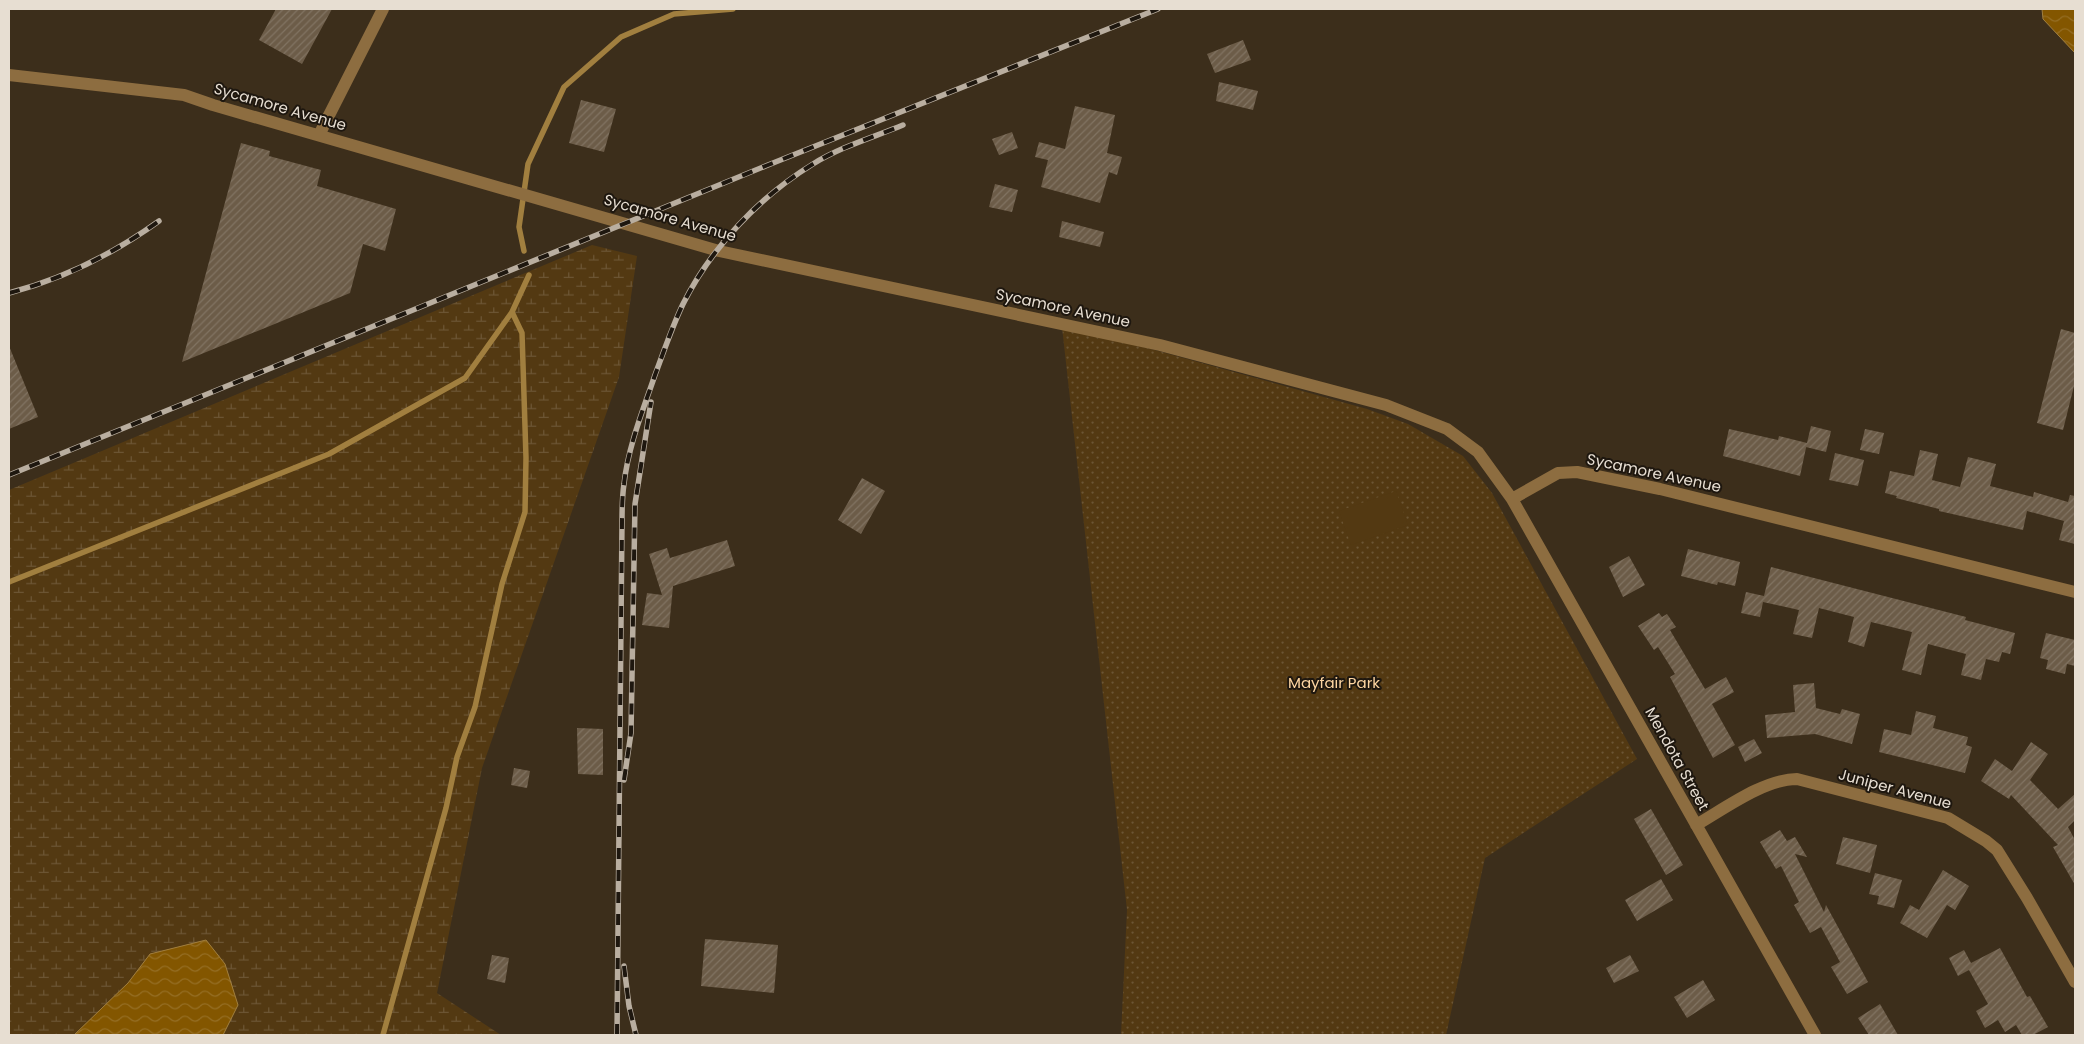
<svg xmlns="http://www.w3.org/2000/svg" width="2084" height="1044" font-family="Poppins,sans-serif">
	<style>
		.grass { fill: url(#grass-dots) }
		.wetland { fill: url(#wetland-marsh) }
		.garden { fill: #533912 }
		.water { fill: url(#water-waves); stroke: #a17f3f }
		.lines { fill: none; stroke-linecap: round; stroke-linejoin: round }
		.stream { stroke: #a17f3f; stroke-width: 5.5 }
		.building { fill: url(#building-hatch) }
		.minor { stroke: #8d6d40; stroke-width: 12 }
		.rail-casing { stroke: #b9aea0; stroke-width: 5.5 }
		.rail { stroke: #1e170f; stroke-width: 4; stroke-dasharray: 11; stroke-linecap: butt }
		.labels { text-anchor: middle; stroke-width: 4; stroke-linejoin: round; paint-order: stroke }
		.street-label { font-size: 15px; fill: #e7ded2; stroke: #1e170f }
		.park-label { font-size: 15px; fill: #fdd5a1; stroke: #1e170f }
	</style>
	<defs>
		<pattern id="grass-dots" width="8" height="8" patternUnits="userSpaceOnUse" patternTransform="scale(1.25)"><rect width="8" height="8" fill="#533912"/><path d="M2 2h.1M6 6h.1" fill="none" stroke="#6c5534" stroke-width="1.8" stroke-linecap="round"/></pattern>
		<pattern id="wetland-marsh" width="20" height="14" patternUnits="userSpaceOnUse" patternTransform="scale(1.25)"><rect width="20" height="14" fill="#533912"/><path d="M1 5h8M5 5V1M11 12h8M15 12V8" fill="none" stroke="#6c5534"/></pattern>
		<pattern id="water-waves" width="16" height="10" patternUnits="userSpaceOnUse" patternTransform="scale(1.25)"><rect width="16" height="10" fill="#835600"/><path d="M0 5q4-4 8 0t8 0" fill="none" stroke="#956e24"/></pattern>
		<pattern id="building-hatch" width="6" height="6" patternUnits="userSpaceOnUse" patternTransform="scale(1.25)"><rect width="6" height="6" fill="#6c5c48"/><path d="M-1 1l2-2M0 6l6-6M5 7l2-2" fill="none" stroke="#817362"/></pattern>
	</defs>
	<rect width="100%" height="100%" fill="#3c2e1b"/>
	<!-- grass -->
	<path class="grass" d="M1062,327L1151,349L1367,409L1408,424L1463,456L1492,493L1637,759L1485,858L1446,1035H1121L1127,910Z"/>
	<!-- wetland -->
	<path class="wetland" d="M592,245L637,256L619,377L482,768L437,993L501,1035H9V490Z"/>
	<!-- garden -->
	<path class="garden" d="M1396,491L1408,525L1351,545L1339,511Z"/>
	<!-- water -->
	<path class="water" d="M2042,9H2075V53L2043,19Z
		M206,940L225,964L238,1005L223,1035H74L128,983L150,954Z"/>
	<g class="lines">
		<!-- stream -->
		<path class="stream" d="M524,251L519,227L528,164L564,87L621,37L674,14L733,9
			M9,582L329,454L465,378L512,312L529,275
			M383,1035L446,808L457,757L475,707L502,584L525,512L526,458L522,333L512,312"/>
	</g>
	<!-- building -->
	<path class="building" d="M276,9H332L302,64L259,40Z
		M1243,40L1251,60L1215,73L1207,54Z
		M1219,82L1258,91L1253,110L1216,101Z
		M581,100L616,109L604,152L569,143Z
		M1075,106L1115,115L1107,153L1122,157L1117,175L1109,172L1100,203L1041,187L1048,160L1035,157L1039,142L1065,149Z
		M1012,132L1018,148L999,155L992,139Z
		M241,143L270,151L269,156L321,170L317,186L396,209L385,251L363,244L350,293L182,362Z
		M995,184L1018,190L1012,212L989,207Z
		M1062,221L1104,232L1100,247L1059,237Z
		M2061,329L2075,333V382L2063,430L2037,423Z
		M9,346L38,417L9,429Z
		M1811,426L1831,431L1826,452L1806,447Z
		M1729,429L1778,440L1779,436L1807,443L1800,476L1723,456Z
		M1865,429L1884,433L1879,454L1860,450Z
		M1920,450L1938,454L1932,480L1960,487L1968,457L1996,464L1990,486L2033,497L2034,492L2068,502L2070,495L2075,496V544L2059,540L2064,521L2027,511L2023,530L1939,511V509L1896,498L1897,496L1885,493L1890,471L1914,476Z
		M1835,453L1864,460L1858,486L1829,480Z
		M862,478L885,491L861,534L838,520Z
		M727,540L735,566L673,586L669,628L642,625L647,593L662,595L649,554L667,548L670,558Z
		M1688,549L1740,562L1735,586L1718,582L1717,585L1681,576Z
		M1629,556L1645,585L1623,597L1609,567Z
		M1771,567L1966,617L1965,620L2015,633L2010,654L2002,652L1999,662L1986,659L1981,680L1961,675L1966,654L1928,644L1921,675L1902,670L1912,632L1871,622L1864,647L1848,642L1854,617L1819,608L1812,638L1793,634L1799,610L1763,602L1760,617L1741,613L1746,592L1764,596Z
		M1659,613L1662,617L1667,614L1676,627L1670,630L1705,689L1726,677L1734,692L1712,704L1735,745L1713,758L1670,677L1675,674L1658,647L1654,650L1638,626Z
		M2046,633L2075,640V666L2067,664L2065,674L2046,669L2048,660L2040,658Z
		M1814,683L1816,708L1840,714L1842,709L1860,714L1852,744L1815,734L1767,738L1765,715L1795,712L1793,685Z
		M1916,711L1936,716L1933,728L1968,737L1966,745L1972,747L1965,773L1879,752L1884,729L1911,735Z
		M577,728L603,729V775L578,774Z
		M1754,739L1762,753L1745,762L1738,747Z
		M2031,742L2048,754L2030,780L2058,809L2075,794V820L2068,827L2075,840V885L2053,847L2058,845L2011,795L2009,799L1981,781L1995,759L2012,771Z
		M514,768L530,771L527,788L511,785Z
		M1651,809L1683,865L1666,875L1634,819Z
		M1780,830L1787,841L1795,837L1807,857L1795,854L1824,912L1826,905L1868,982L1847,994L1831,967L1840,962L1821,927L1810,933L1794,905L1799,902L1781,866L1776,869L1760,842Z
		M1843,837L1877,845L1870,873L1836,864Z
		M1943,870L1969,886L1955,910L1947,905L1927,938L1900,923L1910,905L1919,910Z
		M1875,873L1902,880L1894,908L1877,904L1879,896L1869,894Z
		M1661,879L1673,900L1637,921L1625,900Z
		M705,939L778,945L774,993L701,986Z
		M2000,948L2027,997L2030,996L2048,1027L2033,1035H2022L2016,1025L2005,1032L1998,1020L1985,1028L1976,1011L1988,1004L1969,970L1958,976L1949,958L1964,950L1971,963Z
		M492,955L509,958L505,983L487,979Z
		M1630,955L1639,971L1614,983L1606,968Z
		M1703,980L1715,1000L1687,1018L1674,997Z
		M1880,1004L1898,1035H1869L1858,1018Z"/>
	<g class="lines">
		<!-- minor -->
		<path class="minor" d="M9,75L184,95L213,105L719,251L1160,345L1386,405L1447,429L1478,452L1512,499L1815,1035
			M319,135L383,9
			M1512,499L1558,473L1577,472L1660,489L2075,592
			M1696,825C1724,809 1764,779 1797,779L1948,818L1986,841L1997,850L2027,898L2075,982"/>
		<defs>
			<path id="rail" d="M9,293C63,279 113,254 159,221
				M9,475L768,165L1158,9
				M624,780L631,733L635,504L651,402
				M624,966L629,1006L636,1035
				M617,1035L622,522C622,510 622,497 624,484C628,447 643,410 655,375C664,351 672,327 683,304C711,248 759,197 813,164C840,147 874,137 903,125"/>
		</defs>
		<!-- rail casing -->
		<use href="#rail" class="rail-casing"/>
		<!-- rail -->
		<use href="#rail" class="rail"/>
	</g>
	<g class="labels">
		<!-- street labels -->
		<g class="street-label">
			<text transform="translate(280 107) rotate(16)" y="5">Sycamore Avenue</text>
			<text transform="translate(670 218) rotate(16)" y="5">Sycamore Avenue</text>
			<text transform="translate(1063 308) rotate(12)" y="5">Sycamore Avenue</text>
			<text transform="translate(1654 473) rotate(12)" y="5">Sycamore Avenue</text>
			<text transform="translate(1677 759) rotate(61)" y="5">Mendota Street</text>
			<text transform="translate(1895 789) rotate(15)" y="5">Juniper Avenue</text>
		</g>
		<!-- park labels -->
		<g class="park-label">
			<text x="1334" y="688">Mayfair Park</text>
		</g>
	</g>
	<!-- border -->
	<rect width="2084" height="1044" fill="none" stroke="#e7ded2" stroke-width="20"/>
</svg>
